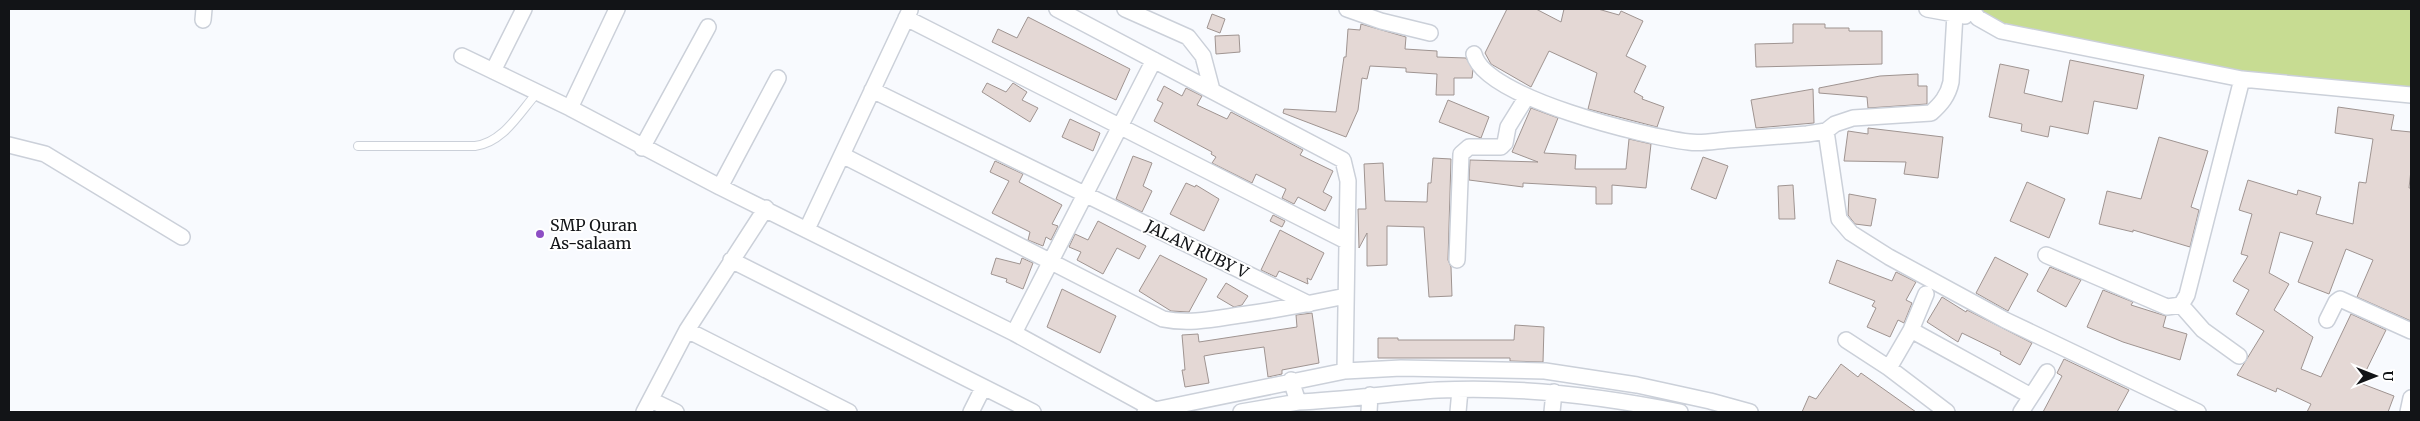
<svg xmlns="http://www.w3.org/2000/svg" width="2420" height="421" font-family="Merriweather,serif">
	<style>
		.green { fill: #c7dc92 }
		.building { fill: #e4d8d5; stroke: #9f9491 }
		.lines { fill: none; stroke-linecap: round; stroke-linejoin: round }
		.service-casing { stroke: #cbd0d9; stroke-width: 10 }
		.minor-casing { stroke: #cbd0d9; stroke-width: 18 }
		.service { stroke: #fff; stroke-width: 8 }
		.minor { stroke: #fff; stroke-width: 15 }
		.poi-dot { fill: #8d4ec4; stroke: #fff; stroke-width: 2 }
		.labels { text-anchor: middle; stroke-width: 4; stroke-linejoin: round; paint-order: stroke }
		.poi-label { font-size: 16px; fill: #121417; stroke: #fff; text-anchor: start }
		.street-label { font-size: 16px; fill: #121417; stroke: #fff }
	</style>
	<rect width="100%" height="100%" fill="#f8fafe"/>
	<!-- green -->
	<path class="green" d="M1927,9H2411V96L2294,85L1984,23Z"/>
	<!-- building -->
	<path class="building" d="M1507,9H1536L1561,22L1564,9H1598L1619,15L1621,11L1643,21L1626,56L1646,66L1634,92L1643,97L1642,99L1664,107L1657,127L1588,109L1597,73L1549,51L1531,87L1491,64L1485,53Z
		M1212,14L1225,19L1220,33L1207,28Z
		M1028,17L1130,69L1116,100L992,42L998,29L1017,38Z
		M1361,24L1406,37L1405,49L1437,51V57L1466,58L1473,69L1472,78H1454V95H1436L1437,74L1406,72V68L1370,66L1367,79L1362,78L1358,110L1346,137L1283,113L1284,109L1336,112L1344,57H1346L1348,29L1360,30Z
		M1793,24H1825V28H1849V31H1882V64L1756,67L1755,44L1793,43Z
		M1239,35L1240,52L1216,54L1215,36Z
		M2070,60L2144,75L2137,109L2094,101L2088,134L2050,126L2048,137L2021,131L2022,124L1989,117L2000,64L2029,70L2024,93L2062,102Z
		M1918,74V86H1927V104L1868,108L1867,97L1819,93V88L1880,76Z
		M987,83L1006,92L1013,83L1027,92L1022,100L1038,108L1030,122L982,92Z
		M1164,86L1182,96L1186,88L1202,96L1197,105L1227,119L1231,112L1303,150L1300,155L1333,171L1323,192L1332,197L1325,211L1298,197L1294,204L1282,198L1286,189L1256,174L1252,183L1212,163L1216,157L1211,154L1212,152L1154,121L1163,103L1157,100Z
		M1813,89L1814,123L1756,128L1751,100Z
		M1448,100L1489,117L1481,138L1439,122Z
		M2338,107L2394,115L2391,130L2411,132V170L2409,188H2411V321L2357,297L2373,260L2346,249L2329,294L2298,282L2313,242L2280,232L2269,273L2289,284L2274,310L2313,337L2301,369L2321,377L2351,314L2386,330L2360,383L2394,396L2388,412H2307L2311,404L2277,388L2276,392L2237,375L2264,331L2236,314L2249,290L2233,281L2248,256L2241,254L2252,214L2239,210L2248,180L2297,195L2298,190L2321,197L2316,214L2353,224L2359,182L2366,183L2373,139L2335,133Z
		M1531,108L1558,118L1544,153L1576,155L1575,169H1626L1629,139L1651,144L1646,188L1612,185V204H1596V187L1523,183V187L1469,180L1470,160L1538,162L1512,152Z
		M1070,119L1100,133L1093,151L1062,137Z
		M1868,128L1943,137L1938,178L1904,174L1906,162L1844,161L1848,131L1868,134Z
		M2159,137L2208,151L2191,207L2199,210L2190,247L2133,230V232L2099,224L2107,191L2141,199Z
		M1133,156L1152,163L1143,186L1152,191L1142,212L1116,199Z
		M1703,157L1728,166L1716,199L1691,189Z
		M1433,158L1451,159L1448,260L1451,267L1452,296L1429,297L1424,227L1387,226V265L1367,266V233L1359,248L1358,209H1366L1364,164L1383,163L1385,201L1427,202L1428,183H1431Z
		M995,161L1023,174L1019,182L1062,205L1052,224L1058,226L1051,240L1046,237L1043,246L1028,240L1030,232L992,213L1009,181L990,172Z
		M2027,182L2065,199L2049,238L2010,221Z
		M1186,183L1195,187L1196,185L1219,199L1204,231L1170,214Z
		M1793,185L1795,219H1779L1778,186Z
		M1849,194L1876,199L1871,226L1855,224L1848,215Z
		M1273,215L1285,221L1282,227L1270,221Z
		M1098,221L1146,246L1139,259L1117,248L1103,274L1077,260L1081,252L1069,247L1075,234L1088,240Z
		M1280,230L1324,253L1311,280L1307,278L1308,284L1279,271L1276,277L1261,270Z
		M1160,255L1207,279L1189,312L1171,311L1139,291Z
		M1995,257L2028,274L2008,311L1976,293Z
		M996,258L1020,264L1022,258L1033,263L1023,289L1006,282L1007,279L991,274Z
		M1837,260L1892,281L1896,272L1916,282L1906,300L1912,303L1904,323L1898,320L1890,337L1867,327L1876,308L1872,306L1875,301L1829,283Z
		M2050,267L2081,280L2066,307L2037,291Z
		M1226,283L1248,296L1242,305L1234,307L1217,297Z
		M1062,289L1116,316L1100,353L1047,327Z
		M2103,290L2133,302L2131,305L2166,316L2163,327L2187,334L2180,360L2123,342L2087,327Z
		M1942,297L1966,312L1967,310L2032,343L2020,365L2000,354L2001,352L1962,333L1958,342L1927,322Z
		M1312,313L1319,363L1282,370V374L1268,377L1264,347L1215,354L1204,356L1209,383L1185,387L1182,370H1185L1182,335L1198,334L1199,342L1297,327L1296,315Z
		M1515,325L1544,327L1543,362L1510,361V358H1378V338H1398V340H1514Z
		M2064,359L2129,390L2117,412H2043L2062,376L2057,373Z
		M1841,364L1858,377L1861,373L1916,412H1802L1809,396L1816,399Z"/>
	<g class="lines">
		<defs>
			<path id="service" d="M358,146H475C503,143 519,113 537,93"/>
			<path id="minor" d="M1057,9L1343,160L1348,181L1345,371
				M1125,9L1188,37L1203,56L1212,90
				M1347,9L1381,21L1430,33
				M1927,9L1965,16
				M1971,9L1978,18L2001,31L2242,79L2411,95
				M906,18L1346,241
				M203,20L204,9
				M1474,54C1484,98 1647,137 1689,142C1701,144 1715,141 1727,140C1754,138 1780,136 1807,134L1826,131L1835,124L1853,118L1931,113C1941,104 1948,96 1951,82L1955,14
				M462,56L570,108L720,187L1014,333L1155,410
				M493,71L524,9
				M872,90L1309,304
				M570,108L617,9
				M1826,131L1839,219L1851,233L1889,257L2005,320L2198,412
				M9,145L45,154L182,237
				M642,148L708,27
				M842,155L1163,319C1191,325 1218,318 1247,314C1280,309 1313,303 1346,296
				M720,187L778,78
				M807,229L910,10
				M2046,255L2167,307L2181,305L2187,295L2242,79
				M731,260L1033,412
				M1457,260L1461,154L1469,147H1501L1505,143L1508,127L1526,98
				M2181,305L2203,330L2239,356
				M2327,320L2336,302L2340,299L2411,331
				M687,330L849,412
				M1911,330L2031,396
				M1014,333L1154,60
				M1846,340L1889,368L1947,412
				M1889,368L1911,330L1926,294
				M1291,380L1298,402C1345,400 1392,393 1438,390C1520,386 1601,396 1680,412
				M651,400L676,412
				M644,412L687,330L766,208
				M971,412L983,388
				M1145,412L1345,371L1401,368L1545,371L1637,385L1710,401L1750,412
				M1241,412L1298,402
				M1369,412L1370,395
				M1458,412L1460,390
				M1552,412L1554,392
				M2021,412L2047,372
				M2408,412L2411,398"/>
		</defs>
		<!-- service casing -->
		<use href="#service" class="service-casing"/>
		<!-- minor casing -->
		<use href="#minor" class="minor-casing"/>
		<!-- service -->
		<use href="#service" class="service"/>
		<!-- minor -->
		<use href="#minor" class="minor"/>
	</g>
	<!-- markers -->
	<circle class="poi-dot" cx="540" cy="234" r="5"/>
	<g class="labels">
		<!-- poi labels -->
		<g class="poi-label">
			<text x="550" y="231">SMP Quran<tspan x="550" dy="18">As-salaam</tspan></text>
		</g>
		<!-- street labels -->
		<g class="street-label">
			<text transform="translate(1197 249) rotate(26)" y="6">JALAN RUBY V</text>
		</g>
	</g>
	<!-- border -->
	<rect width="2420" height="421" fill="none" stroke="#121417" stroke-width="20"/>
	<!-- north arrow -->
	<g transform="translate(2375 376) rotate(90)" stroke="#ffffff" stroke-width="4" paint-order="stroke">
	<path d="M0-4L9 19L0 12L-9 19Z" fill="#121417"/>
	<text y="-8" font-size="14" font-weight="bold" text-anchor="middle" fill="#121417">U</text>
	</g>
</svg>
